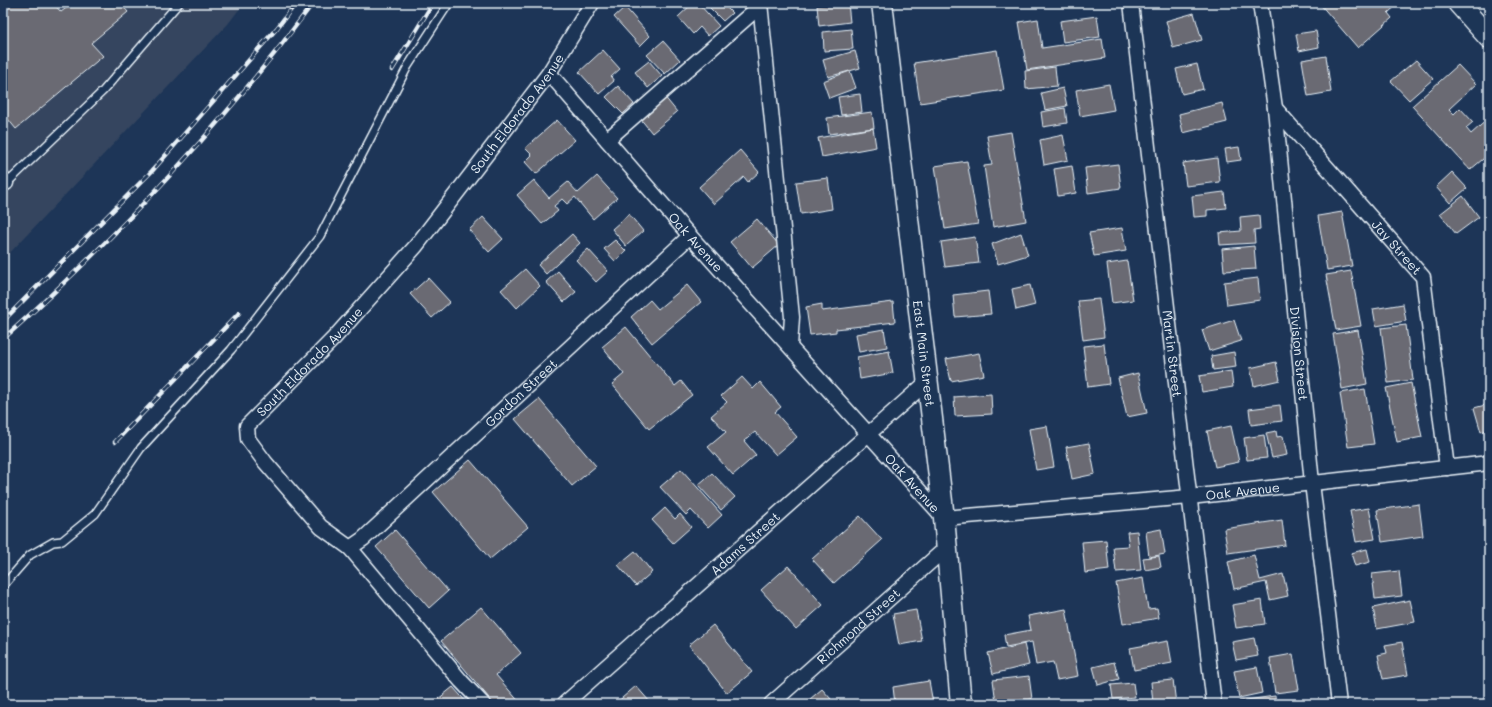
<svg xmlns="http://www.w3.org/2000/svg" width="1492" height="707" font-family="Mali,sans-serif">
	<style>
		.built { fill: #34455f }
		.building { fill: #6a6b73; stroke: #e8f1f8 }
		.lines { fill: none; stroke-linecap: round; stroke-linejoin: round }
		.lane-casing { stroke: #e8f1f8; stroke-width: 10 }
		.street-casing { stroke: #e8f1f8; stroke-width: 17 }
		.secondary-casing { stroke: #e8f1f8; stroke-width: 23 }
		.path { stroke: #e8f1f8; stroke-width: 2.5; stroke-dasharray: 3 3; stroke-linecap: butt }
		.lane { stroke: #1d3557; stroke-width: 7 }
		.street { stroke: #1d3557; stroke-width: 14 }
		.secondary { stroke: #1d3557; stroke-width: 20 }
		.rail-casing { stroke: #e8f1f8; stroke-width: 4.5 }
		.rail { stroke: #1d3557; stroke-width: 3; stroke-dasharray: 9; stroke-linecap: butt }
		.labels { text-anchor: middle; stroke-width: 4; stroke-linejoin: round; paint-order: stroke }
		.street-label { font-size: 13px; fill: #e8f1f8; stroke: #1d3557 }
	</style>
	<rect width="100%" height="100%" fill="#1d3557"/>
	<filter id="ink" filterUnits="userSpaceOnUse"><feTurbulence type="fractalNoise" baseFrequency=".025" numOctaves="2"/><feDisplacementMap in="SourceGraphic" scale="8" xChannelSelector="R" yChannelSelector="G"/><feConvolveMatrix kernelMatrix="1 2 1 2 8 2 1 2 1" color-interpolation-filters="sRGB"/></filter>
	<g filter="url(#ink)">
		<!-- built -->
		<path class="built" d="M3,3H244L228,24L3,260Z"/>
		<!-- building -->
		<path class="building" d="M3,3H53L61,12L69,6L67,3H120L128,12L91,43L103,56L16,129L3,113Z
			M693,3H698L719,26L708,36L700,27L693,34L678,17Z
			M705,3H722L732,13L723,21Z
			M848,3L850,22L819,26L817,6Z
			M1319,3H1399L1388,13L1392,18L1358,48Z
			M625,7L650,36L640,46L614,17Z
			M1194,13L1202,40L1173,48L1166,21Z
			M1097,16L1100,37L1063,42L1060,21Z
			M1038,19L1042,48L1102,39L1105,58L1027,70L1019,22Z
			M851,29L853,49L824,51L823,32Z
			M1316,31L1319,47L1299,51L1296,34Z
			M663,41L680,60L665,74L647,55Z
			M603,50L620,69L611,77L614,81L599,94L579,72Z
			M997,50L1004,90L920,103L914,63Z
			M855,51L860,68L828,77L823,60Z
			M1326,56L1331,92L1308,96L1302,60Z
			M1416,60L1433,79L1409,100L1391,81Z
			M649,61L662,76L648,88L635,72Z
			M1197,64L1203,89L1182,94L1176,69Z
			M1458,65L1476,84L1449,109L1454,114L1460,108L1473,122L1466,128L1471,134L1489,118V154L1470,170L1412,106Z
			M1055,67L1057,86L1026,89L1025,71Z
			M850,71L856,88L829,98L823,81Z
			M1109,84L1114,110L1080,116L1076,90Z
			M618,86L634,104L623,114L606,97Z
			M1063,88L1067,106L1045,110L1041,93Z
			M860,94L862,112L841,115L838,97Z
			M664,96L677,112L652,133L639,117Z
			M1222,103L1227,122L1183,133L1179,114Z
			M1065,108L1067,123L1043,127L1041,112Z
			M872,112L874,128L829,134L827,118Z
			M557,120L575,140L536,174L525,162L532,155L525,148Z
			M873,128L876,147L822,157L818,138Z
			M1011,132L1026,221L993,227L984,166L992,165L987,136Z
			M1063,135L1068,160L1044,165L1040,140Z
			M1239,147L1241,160L1227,162L1225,149Z
			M740,150L759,172L748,182L744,177L714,204L699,187Z
			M1217,158L1220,182L1186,186L1183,163Z
			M967,161L978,224L945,229L935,166Z
			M1118,164L1121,188L1088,193L1085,168Z
			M1072,166L1076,193L1058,196L1054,169Z
			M1452,172L1467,188L1450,203L1436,187Z
			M597,176L617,198L593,219L575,197L567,204L562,199L554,206L558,211L542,224L517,195L534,180L549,198L568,182L578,193Z
			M828,178L832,209L801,214L796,182Z
			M1224,192L1226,208L1207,210V216L1194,217L1192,196Z
			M1463,196L1479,217L1456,234L1440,214Z
			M1342,212L1352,266L1327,270L1318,216Z
			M629,214L643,231L626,246L612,229Z
			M1259,215L1260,229L1254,230L1255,243L1220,245L1219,233L1241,231L1240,217Z
			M483,217L503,239L489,252L469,230Z
			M757,219L779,245L752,268L730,242Z
			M1122,228L1126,251L1094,256L1089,233Z
			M1021,233L1028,255L998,264L992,244Z
			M572,234L580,243L546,274L538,265Z
			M975,237L979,263L945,267L941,242Z
			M615,240L626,251L615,261L604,249Z
			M1254,246L1256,269L1224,271L1222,249Z
			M588,249L608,271L596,282L576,260Z
			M1127,261L1133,300L1112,303L1107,264Z
			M525,269L540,286L517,308L501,290Z
			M558,271L576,292L564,302L546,282Z
			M1351,271L1361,326L1336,330L1326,275Z
			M428,278L450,302L432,318L410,294Z
			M1258,278L1260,300L1227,305L1224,282Z
			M687,285L701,302L652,343L631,317L650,300L658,309Z
			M1030,285L1035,305L1016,310L1012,289Z
			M988,291L991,314L955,317L953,295Z
			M1099,299L1104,337L1083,340L1078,301Z
			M893,302L895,322L836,329V332L810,335L806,307L822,304V311Z
			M1403,304L1406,321L1376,326L1373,309Z
			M1234,320L1241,341L1209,351L1202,330Z
			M1406,325L1413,380L1388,383L1381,328Z
			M626,327L675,386L681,381L692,395L649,429L612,384L624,374L602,347Z
			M884,329L887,347L859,352L856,334Z
			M1358,330L1367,384L1342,389L1333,334Z
			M1104,344L1109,384L1088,387L1083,346Z
			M889,351L893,373L860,379L857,357Z
			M1234,352L1236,367L1213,370L1211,356Z
			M979,353L984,375L951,381L946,359Z
			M1276,362L1280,380L1254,386L1250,368Z
			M1231,371L1233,387L1202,392L1199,376Z
			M1138,373L1147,413L1127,417L1118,378Z
			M742,377L753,389L760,382L781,407L775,412L797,437L776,455L755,432L744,441L756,455L733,475L708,447L726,432L711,416L727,402L721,396Z
			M1411,383L1422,437L1397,442L1386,388Z
			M1365,389L1374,444L1348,447L1340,393Z
			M991,394L992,414L955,416L954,397Z
			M539,399L596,466L572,486L515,419Z
			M1489,404V429L1481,432L1474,408Z
			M1280,405L1282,421L1251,425L1249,409Z
			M1047,426L1054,467L1036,470L1029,429Z
			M1231,426L1239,462L1215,467L1207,431Z
			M1276,431L1277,437L1283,436L1287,455L1272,458L1266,433Z
			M1264,435L1267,458L1247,460L1244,438Z
			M1089,443L1095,474L1072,479L1066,447Z
			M470,460L528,527L490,559L433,492Z
			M681,469L722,515L708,528L691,510L686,515L660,487Z
			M712,473L735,497L721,510L698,485Z
			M1419,504L1423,536L1382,542L1377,510Z
			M665,508L675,519L680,514L691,527L673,543L652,520Z
			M1369,508L1375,539L1356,542L1350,511Z
			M860,516L882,540L834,583L812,559Z
			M1282,520L1285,545L1228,553L1224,529Z
			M1161,529L1165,554L1149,557L1146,532Z
			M395,530L448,591L429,608L376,547Z
			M1137,531L1141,570L1116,572L1113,547L1129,546L1127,532Z
			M1106,540L1109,570L1085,573L1082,542Z
			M1367,549L1370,562L1355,566L1351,553Z
			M635,551L652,572L636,586L618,565Z
			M1254,555L1260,580L1283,574L1288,596L1270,600L1266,582L1234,589L1228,562Z
			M1159,556L1161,567L1145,570L1143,558Z
			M788,566L823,605L796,629L761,590Z
			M1399,571L1402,596L1375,599L1372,574Z
			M1143,578L1148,609L1157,608L1159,618L1123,624L1116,583Z
			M1262,600L1265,624L1236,628L1232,605Z
			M1410,600L1415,622L1377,629L1373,608Z
			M481,607L521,653L496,675L521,704H494L441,641Z
			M1066,609L1078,676L1057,680L1053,662L1036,665L1032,642L1006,647L1004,635L1031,630L1028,616Z
			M916,610L922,641L899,645L893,614Z
			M713,625L752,672L727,693L689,645Z
			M1254,638L1258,656L1236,660L1232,642Z
			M1168,641L1172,663L1134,670L1130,648Z
			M1402,642L1408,675L1383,679L1378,655L1387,653L1385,645Z
			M1024,644L1029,665L993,674L988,653Z
			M1293,654L1299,690L1275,693L1270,658Z
			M1114,662L1119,679L1098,685L1093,667Z
			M1257,667L1262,693L1239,698L1234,671Z
			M1029,676L1032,699L996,703L993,680Z
			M1173,680L1176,704H1153L1151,682Z
			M929,681L933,703L895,704L893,687Z
			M1133,683L1135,697L1113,699L1111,685Z
			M636,686L650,702L648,704H615Z
			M453,687L468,704H432Z
			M822,689L831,699L828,701L830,704H804Z
			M1275,696L1276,704H1239V701Z"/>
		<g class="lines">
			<defs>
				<path id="lane" d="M5,185L103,91L179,3
					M3,586L30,555L53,542L62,541L95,514L141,448L231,350L320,236L408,66L449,3"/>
				<g id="street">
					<path d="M760,3L792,317L790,346"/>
					<path id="s1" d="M1131,3L1214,704"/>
					<path id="s2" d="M1260,3L1275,108L1312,483L1339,704"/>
					<path id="s3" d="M549,73L690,236L944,518L1190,497L1489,463"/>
					<path id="s4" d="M1275,108L1423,277L1447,468"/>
					<path d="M607,140L760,6"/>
					<path d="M3,179L6,183"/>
					<path id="s5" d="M350,548L363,539L690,236"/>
					<path id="s6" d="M483,704L461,681L350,548L321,527L265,462L248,439L247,426L334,338L416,246L549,73L592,3"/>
					<path id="s7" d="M564,704L927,382"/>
					<path id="s8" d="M771,704L946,548"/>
				</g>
				<g id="secondary">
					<path id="s9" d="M882,3L944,518L961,704"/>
					<path d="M1458,3L1489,38"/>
				</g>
			</defs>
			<!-- lane casing -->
			<use href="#lane" class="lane-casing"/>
			<!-- street casing -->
			<use href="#street" class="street-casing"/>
			<!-- secondary casing -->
			<use href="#secondary" class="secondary-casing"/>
			<!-- path -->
			<path class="path" d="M1486,704L1489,689"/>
			<!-- lane -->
			<use href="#lane" class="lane"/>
			<!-- street -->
			<use href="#street" class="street"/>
			<!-- secondary -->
			<use href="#secondary" class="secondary"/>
			<defs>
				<path id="rail" d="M392,70L433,3
					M3,321L152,171L277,28L296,3
					M3,339C117,237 223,125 313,3
					M115,442L239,313"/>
			</defs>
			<!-- rail casing -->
			<use href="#rail" class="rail-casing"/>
			<!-- rail -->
			<use href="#rail" class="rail"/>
		</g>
	</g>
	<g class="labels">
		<!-- street labels -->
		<g class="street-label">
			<text dy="5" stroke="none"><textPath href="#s6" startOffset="782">South Eldorado Avenue</textPath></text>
			<text dy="5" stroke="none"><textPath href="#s3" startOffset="224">Oak Avenue</textPath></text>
			<text dy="5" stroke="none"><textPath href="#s4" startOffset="185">Jay Street</textPath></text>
			<text dy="5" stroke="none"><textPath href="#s9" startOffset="353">East Main Street</textPath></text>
			<text dy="5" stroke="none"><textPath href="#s1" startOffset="353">Martin Street</textPath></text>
			<text dy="5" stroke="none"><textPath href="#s2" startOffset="353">Division Street</textPath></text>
			<text dy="5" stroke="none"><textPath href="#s6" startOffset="458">South Eldorado Avenue</textPath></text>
			<text dy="5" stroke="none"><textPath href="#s5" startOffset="231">Gordon Street</textPath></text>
			<text dy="5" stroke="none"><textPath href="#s3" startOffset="548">Oak Avenue</textPath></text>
			<text dy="5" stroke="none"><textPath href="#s3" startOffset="895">Oak Avenue</textPath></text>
			<text dy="5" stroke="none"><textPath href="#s7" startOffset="242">Adams Street</textPath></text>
			<text dy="5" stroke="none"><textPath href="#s8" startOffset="117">Richmond Street</textPath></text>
		</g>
	</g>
	<!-- margin -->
	<rect width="1492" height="707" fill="none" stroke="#1d3557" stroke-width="16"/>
	<rect x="8" y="8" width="1476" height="691" fill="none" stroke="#e8f1f8" stroke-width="1.5" filter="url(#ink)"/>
</svg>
